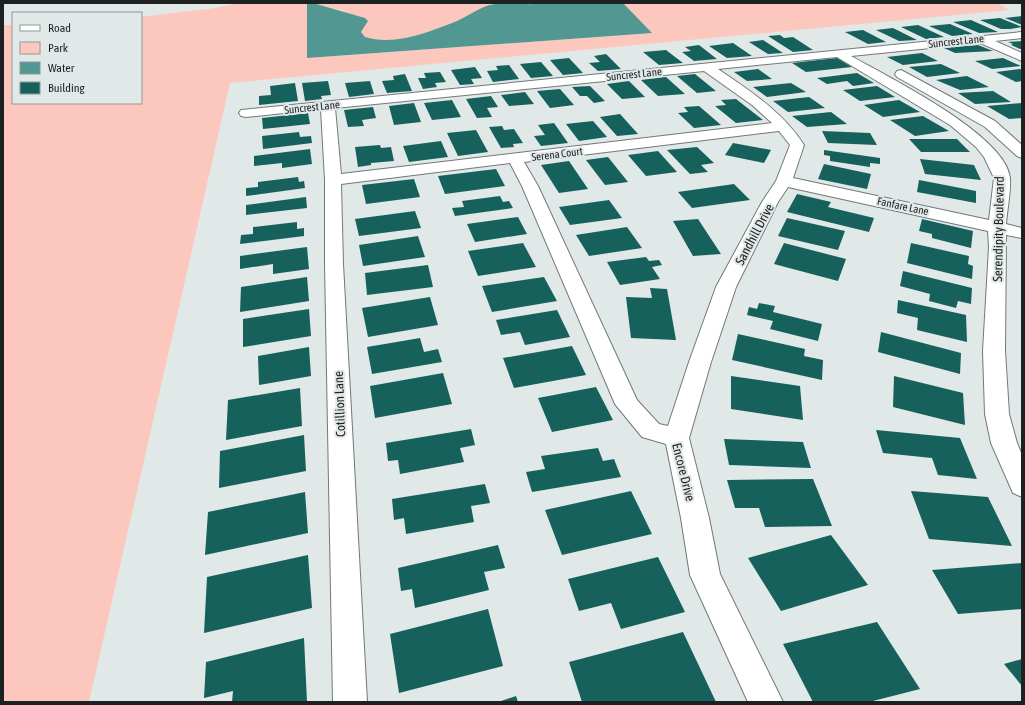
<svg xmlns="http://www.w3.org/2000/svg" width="1025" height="705" font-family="'Asap Condensed',sans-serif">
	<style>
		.green { fill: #fcc8be }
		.water { fill: #539792 }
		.building { fill: #16615c }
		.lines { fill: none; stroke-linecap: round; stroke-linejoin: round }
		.street-casing { stroke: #727878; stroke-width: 2 }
		.street { fill: #fff; fill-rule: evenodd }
		.labels { text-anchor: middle; stroke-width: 4; stroke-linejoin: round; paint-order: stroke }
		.far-street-label { font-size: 11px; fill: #1e2121; stroke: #e1e8e8 }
		.street-label { font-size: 13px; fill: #1e2121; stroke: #e1e8e8 }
	</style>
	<rect width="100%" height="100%" fill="#e1e8e8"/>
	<!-- green -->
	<path class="green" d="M239,3H307V58L652,33L623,3H997L1010,10L230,83L89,702H3V25H13V103H141V17L215,8Z
		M313,3H512C487,4 479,12 457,21C429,32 395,46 365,37L361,32L363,28L345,11Z"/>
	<!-- water -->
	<path class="water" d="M307,3H313L365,18L368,21L361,32L365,37C395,46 429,32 457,21C468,16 479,8 490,5C499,3 509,2 518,3C525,4 531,5 539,3H623L652,33L307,58Z"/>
	<!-- building -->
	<path class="building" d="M1022,16V25L1005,18Z
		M1000,18L1022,27L1010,29H1001L980,20Z
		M971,20L998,32L979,33L953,22Z
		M950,24L973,34L952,36L929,26Z
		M918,25L944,37L926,39L901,27Z
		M893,28L917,40L899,41L876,30Z
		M863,30L886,42L868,44L845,32Z
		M780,35L784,38L793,37L813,50L793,52L768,36Z
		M763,40L783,53L768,54L749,42Z
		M1022,41V49H1020L1011,45L1013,44L1008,42Z
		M733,43L752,56L727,58L709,46Z
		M699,45L717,59L694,61L682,52L691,51L685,47Z
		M978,45L993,51L955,53L944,48Z
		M666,50L683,63L659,65L643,52Z
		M922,53L938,61L903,65L887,57Z
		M606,54L621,69L598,71L589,63L600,62L594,56Z
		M569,58L583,73L563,75L550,60Z
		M837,58L852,67L806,72L792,63Z
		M1003,58L1021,66L992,69L975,61Z
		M541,62L553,76L531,78L520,64Z
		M941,64L960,73L927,77L909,67Z
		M509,65L519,79L493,82L487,71L498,70L496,66Z
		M475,67L482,78L471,79L474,84L460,85L451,70Z
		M758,69L772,79L747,81L734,72Z
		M1020,69L1022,70V81L1016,82L996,72Z
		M440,72L446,82L435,83L437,87L423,89L418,78H426L424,73Z
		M857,73L874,83L853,86L847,81L827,84L817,78Z
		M405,74L412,91L387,93L382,81L394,80L393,76Z
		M695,74L716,91L697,93L677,76Z
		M967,76L989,87L960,90L936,80Z
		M666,77L685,94L658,96L641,80Z
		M328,81L331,95L321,96L322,99L305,101L302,83Z
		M370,81L374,94L349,97L345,83Z
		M629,81L645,97L622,99L607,84Z
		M295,83L298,101L259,105V96L271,95L270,86Z
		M791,83L806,92L767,97L753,87Z
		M590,86L605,101L594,103L587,96H580L572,87Z
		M877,86L895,97L860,101L843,90Z
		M560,89L574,105L550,108L537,91Z
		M993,91L1011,102L975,104L958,93Z
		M525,92L534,104L509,106L501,95Z
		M491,96L498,107L487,108L492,117L477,118L466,99Z
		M809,97L825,108L788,112L773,101Z
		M736,99L763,120L736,123L715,106L726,105L721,100Z
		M452,100L461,117L432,120L424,103Z
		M899,100L920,112L883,117L864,105Z
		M414,103L421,122L394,125L389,106Z
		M1022,103V118L1009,119L987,106Z
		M699,106L721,125L694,128L678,113L688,112L684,107Z
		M373,107L376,118L362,120L364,126L348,127L344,110Z
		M831,112L847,124L807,127L792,116Z
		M308,113L310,124L263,129L262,118Z
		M620,114L638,134L617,136L600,117Z
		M923,116L949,131L915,136L890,120Z
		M593,121L607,137L579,141L566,124Z
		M554,123L568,143L541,146L534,136L545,135L538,125Z
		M502,126L504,130L514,129L523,143L513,144L514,147L501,148L489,127Z
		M476,130L488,152L458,156L447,133Z
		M822,131L870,133L877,145L828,143Z
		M299,132L300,137L311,136L312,143L263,149L262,136Z
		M909,139H957L970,152H921Z
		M441,141L448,157L409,162L403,146Z
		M733,143L771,150L764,163L725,155Z
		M380,145L381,148L391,147L394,161L371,163V165L358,167L355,147Z
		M697,147L714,163L701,165L708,172L690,174L667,150Z
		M310,149L312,164L282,168V163L254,166V156Z
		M824,150L880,158V164L870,163V167L830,161V156L824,155Z
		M658,151L677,172L646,176L628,155Z
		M608,157L628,182L605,185L586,160Z
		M920,159L974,165L981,180L925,174Z
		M569,161L588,189L559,193L541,165Z
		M824,164L871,174L867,189L818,179Z
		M496,169L505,186L445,194L438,176Z
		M298,177L299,182L304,181L305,188L246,196V188L258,187V182Z
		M414,179L420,197L366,204L362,185Z
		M919,180L976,191V203L917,192Z
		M734,184L750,200L692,208L678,192Z
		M797,194L831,202L828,207L874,218L869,232L787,212Z
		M500,196L503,202L509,201L513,208L455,216L452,208L464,207L462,201Z
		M306,197L307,208L246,215V205Z
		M609,200L622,218L570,225L559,207Z
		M415,211L421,228L359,236L355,219Z
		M518,217L527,234L475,242L467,224Z
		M787,218L845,231L838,250L778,236Z
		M698,219L721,254L693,256L673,221Z
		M922,219L973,231L971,248L932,238V234L919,231Z
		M297,222V229L304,228V236L240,244L241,235L253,234V227Z
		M627,227L642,248L589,256L576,235Z
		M418,236L425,257L363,266L359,245Z
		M523,243L536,267L478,276L468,251Z
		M784,243L846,259L838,281L774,264Z
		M911,243L969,256L968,264L973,266L972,279L907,263Z
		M307,247L309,269L273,274V264L240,269V256Z
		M646,257L649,261L659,260L662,265L652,267L660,279L620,285L607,262Z
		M428,265L433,287L367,295L365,273Z
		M903,271L972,288L971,304L958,301L956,308L929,301L930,294L900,286Z
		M307,277L309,301L240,312L241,287Z
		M544,277L557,301L492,312L482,286Z
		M650,288L667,289L676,340L631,338L626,297L652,298Z
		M430,297L438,325L368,337L362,308Z
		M898,300L966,315L967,342L917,330L918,318L897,313Z
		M759,303L775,306L773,312L822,324L818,341L770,329L773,321L747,315L749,307L757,309Z
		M309,309L311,336L243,347V319Z
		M557,310L570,337L525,345L520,332L501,335L496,320Z
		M881,332L961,353L960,374L878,352Z
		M738,334L805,349L804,356L823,360L822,380L732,360Z
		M420,338L424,352L438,349L442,362L372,374L367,347Z
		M572,346L586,375L514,388L503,358Z
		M309,347L311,376L259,385L258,356Z
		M443,373L452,404L375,418L370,386Z
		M731,376L800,386L803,420L731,409Z
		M894,376L963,393L965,425L893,407Z
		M596,387L613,420L552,432L538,398Z
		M300,388L302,426L226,440L228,400Z
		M471,429L475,445L460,448L464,462L400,474L398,460L388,461L386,443Z
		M876,430L960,438L977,479L938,475L932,458L883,453Z
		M304,435L306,471L219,488L220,451Z
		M724,439L803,442L811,468L729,465Z
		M598,448L603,461L614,459L621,477L532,492L526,472L545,469L541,456Z
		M813,479L832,526L765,527L759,508H735L727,480Z
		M485,484L490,503L471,506L474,522L406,534L404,518L394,520L392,499Z
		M631,491L652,534L562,555L545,510Z
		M911,491L988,497L1012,546L929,539Z
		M305,492L308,533L205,555L208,512Z
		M831,535L868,585L781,611L748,558Z
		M498,545L505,568L484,572L489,590L415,608L412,589L401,591L398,568Z
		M308,555L312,608L204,633L207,577Z
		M658,557L685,612L621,629L611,603L579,611L568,579Z
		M1022,563V609L958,614L932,570Z
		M488,609L503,666L399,693L390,634Z
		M877,622L920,689L869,702H813L783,644Z
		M683,632L716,702H582L569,662Z
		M304,638L307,702H232L233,691L204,698L206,662Z
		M1022,659V686L1004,664Z
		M516,696L518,702H498Z"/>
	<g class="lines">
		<defs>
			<path id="street" d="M1022,32V38L995,41L1022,53V61L980,43L851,56C888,77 1006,135 1010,178C1011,192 1007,210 1006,224L1022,228V238L1006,235L1005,351L1009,414L1017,443L1022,455V497L1013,493L991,443L985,414L983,351L989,247L988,231L788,187L778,202L736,287L711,362L689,438L709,518L720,574L783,702H748L690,575L681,518L666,444L642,437L615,404L522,186L510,163L341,184L343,264L367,702H333L325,264V180L321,109L246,117L241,116L239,113L241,110ZM837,57L950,125L976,147L984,157L994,178L989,220L793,178L804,145C783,112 750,91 718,69ZM704,71L752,105L772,123L341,174L335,108ZM779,131L790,145L776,181L762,202L716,287L689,362L668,426L659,424L637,400L538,186L524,162Z
				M901,70L995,121L1022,145V158L1017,156L985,127L897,77L895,74L897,71Z"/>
		</defs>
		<!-- street casing -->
		<use href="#street" class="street-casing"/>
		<!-- street -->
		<use href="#street" class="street"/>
	</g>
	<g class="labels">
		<!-- far-street labels -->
		<g class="far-street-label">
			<text transform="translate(956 41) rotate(-6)" y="4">Suncrest Lane</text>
			<text transform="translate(634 74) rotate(-6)" y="4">Suncrest Lane</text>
			<text transform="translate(312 107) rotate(-6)" y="4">Suncrest Lane</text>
			<text transform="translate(557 154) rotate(-7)" y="4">Serena Court</text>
			<text transform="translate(903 206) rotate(12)" y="4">Fanfare Lane</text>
		</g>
		<!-- street labels -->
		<g class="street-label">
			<text transform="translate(998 229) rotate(-89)" y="5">Serendipity Boulevard</text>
			<text transform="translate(754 234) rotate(-62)" y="5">Sandhill Drive</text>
			<text transform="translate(339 404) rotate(-92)" y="5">Cotillion Lane</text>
			<text transform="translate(684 472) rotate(76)" y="5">Encore Drive</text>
		</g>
	</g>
	<!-- border -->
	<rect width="1025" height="705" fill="none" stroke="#1e2121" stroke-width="8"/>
	<!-- legend -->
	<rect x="12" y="12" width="130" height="92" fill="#e1e8e8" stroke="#939898"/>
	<rect x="20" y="25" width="20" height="6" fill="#ffffff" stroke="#939898"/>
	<text x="48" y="32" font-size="12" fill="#1e2121">Road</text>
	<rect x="20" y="42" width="20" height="12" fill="#fcc8be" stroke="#939898"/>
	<text x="48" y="52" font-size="12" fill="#1e2121">Park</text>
	<rect x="20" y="62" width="20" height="12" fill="#539792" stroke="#939898"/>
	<text x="48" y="72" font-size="12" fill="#1e2121">Water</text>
	<rect x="20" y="82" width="20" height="12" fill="#16615c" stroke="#939898"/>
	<text x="48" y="92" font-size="12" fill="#1e2121">Building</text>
</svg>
